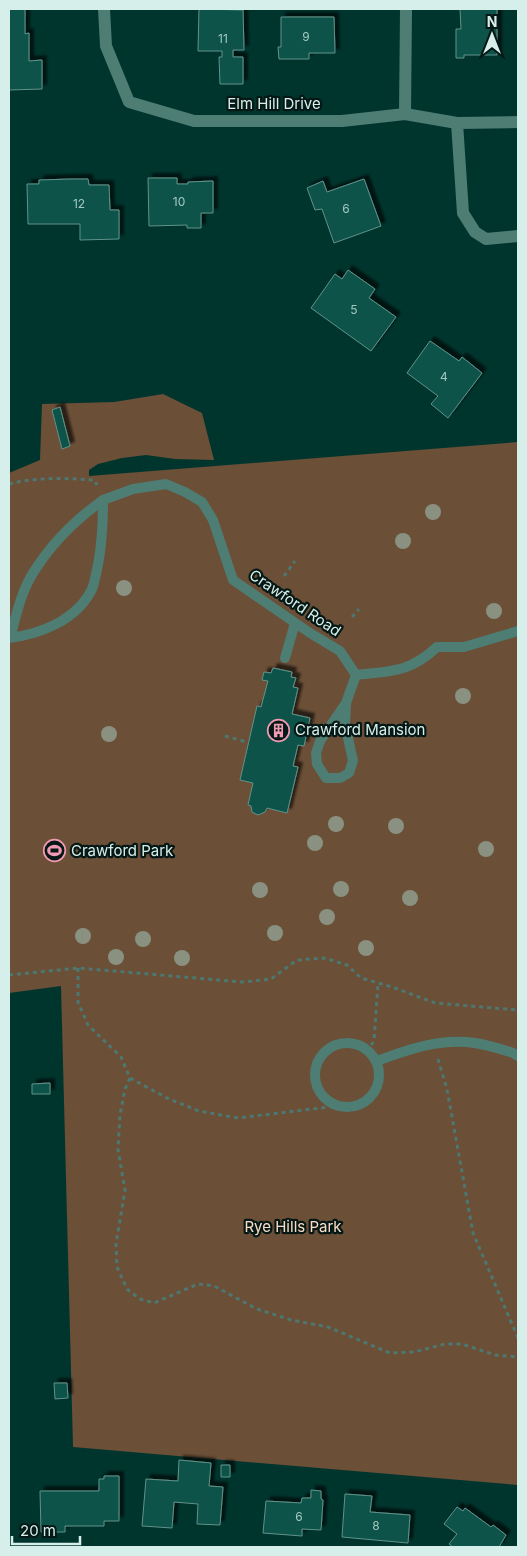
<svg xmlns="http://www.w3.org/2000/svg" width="527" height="1556" font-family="Inter,sans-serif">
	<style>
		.green { fill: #6b4f37 }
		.building { fill: #07534a; stroke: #639289; filter: url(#shadow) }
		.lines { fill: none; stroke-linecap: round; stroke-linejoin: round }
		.path { stroke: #4d7771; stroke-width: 3; stroke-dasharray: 4 4; stroke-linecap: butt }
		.lane { stroke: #4e7d74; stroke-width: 10 }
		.street { stroke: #4e7d74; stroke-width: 12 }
		.tree { fill: #8a9181 }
		.labels { text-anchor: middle; stroke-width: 4.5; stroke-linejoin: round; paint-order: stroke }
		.number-label { font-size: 12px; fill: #a3c8c2 }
		.street-label { font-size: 15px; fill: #d7efea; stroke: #051815 }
		.poi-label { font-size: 15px; fill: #d7efea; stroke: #051815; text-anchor: start }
		.park-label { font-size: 15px; fill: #fbddc5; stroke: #051815 }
	</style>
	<defs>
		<filter id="shadow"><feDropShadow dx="4.5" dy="-4.5" stdDeviation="1" flood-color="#0009"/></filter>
	</defs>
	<rect width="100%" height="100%" fill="#00352e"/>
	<!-- green -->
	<path class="green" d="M163,394L202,413L214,460L175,459L146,455L122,458L98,464L89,470V476L518,442V1485L73,1447L61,986L9,993V473L40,460L42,404L114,402Z"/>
	<!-- building -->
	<path class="building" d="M9,9H25V34L29,33V61L42,60V89L9,90Z
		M199,9L243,10L244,50H233V57H243V84H220L219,57H222V51H198Z
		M460,9H497V55H464V58H456V29H461Z
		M281,17H334L335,53H309V59H279L278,47H281Z
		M148,178H177V184H188V182L213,181V213H201V228H187V225L149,226Z
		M72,179H88L89,185H109L110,210H119V239L80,240V224H28L27,184H39V180Z
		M364,179L381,226L334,243L322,209L315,210L307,188L323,181L327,192Z
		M348,270L375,289L369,298L396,317L371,351L311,308L335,274L342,279Z
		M430,341L459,361L462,357L482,373L448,418L431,404L438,396L407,373Z
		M60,407L70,446L62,449L52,410Z
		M273,668L292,672L291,677L296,678L293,687L298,688L292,714L310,718L304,746L298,745L293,766L298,767L287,813L267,808L265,812L258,815L252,812L251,806L248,805L253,783L240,780L257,706L261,707L268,681L262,680L264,672L271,673Z
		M50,1083V1094H32V1084Z
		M54,1383H67L68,1398L55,1399Z
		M179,1460L211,1463L209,1486L223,1487L220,1525L197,1524L198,1504L174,1502L172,1528L142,1526L146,1479L178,1481Z
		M221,1465H230V1477H221Z
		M104,1476H119V1521H104V1526H65V1532H41L40,1491H99V1479H104Z
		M311,1490L321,1491V1499L323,1500L321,1530L302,1529V1536L263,1533L266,1501L301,1503L302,1498H311Z
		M345,1494L372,1496L370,1512L410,1515L408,1543L342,1537Z
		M457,1507L463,1511L465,1508L491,1527L493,1525L506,1535L499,1547H453L449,1544L457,1534L444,1524Z"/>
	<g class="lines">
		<!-- path -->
		<path class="path" d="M9,484C36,477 66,478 94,480L97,485
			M284,576L295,561
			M352,617L359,609
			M225,736L247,742
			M78,968V1002L88,1025L121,1057L130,1078L167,1098L199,1111L238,1118L337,1106
			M9,975L78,968L242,982L271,979L297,960L324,958L347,965L361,978L392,987L435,1003L518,1010
			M371,1045L374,1041L378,984
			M438,1059L447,1089L473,1233L518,1338
			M130,1078L125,1089L120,1115L118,1150L125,1190L116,1244L117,1267L127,1289L140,1299L154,1303L198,1284L214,1286L257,1309L291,1320L328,1327L390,1353L414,1352L445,1344H462L495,1355L518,1357"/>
		<!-- lane -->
		<path class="lane" d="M9,638C41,634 77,620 92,589C94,584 95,578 96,574C102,549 103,525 103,500L133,489L166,484L185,492L202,502L213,520L233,580L310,633L340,651L356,675C391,671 409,673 437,647H464L518,631
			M10,638C16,616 21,592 33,573C51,544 75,520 103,500
			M285,658L295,623
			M346,703L345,724L353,761L349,773L340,778H326L317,764L316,753L320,741L346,703L356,675
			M315 1075a32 32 0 1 1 64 0a32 32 0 1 1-64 0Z
			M377,1061C409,1049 441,1038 475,1043C488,1045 501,1049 513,1053L518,1056"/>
		<!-- street -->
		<path class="street" d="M104,9L106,46L129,102L194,121H342L405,114L457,123L518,122
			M405,114L406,9
			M457,123L463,213L475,232L486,239L518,236"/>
	</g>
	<!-- trees -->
	<g class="tree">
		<circle cx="433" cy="512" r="8"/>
		<circle cx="403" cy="541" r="8"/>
		<circle cx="124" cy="588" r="8"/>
		<circle cx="494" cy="611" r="8"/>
		<circle cx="463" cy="696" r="8"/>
		<circle cx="109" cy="734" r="8"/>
		<circle cx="336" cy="824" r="8"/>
		<circle cx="396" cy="826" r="8"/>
		<circle cx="315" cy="843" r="8"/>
		<circle cx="486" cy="849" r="8"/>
		<circle cx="341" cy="889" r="8"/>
		<circle cx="260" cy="890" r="8"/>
		<circle cx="410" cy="898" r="8"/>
		<circle cx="327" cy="917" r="8"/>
		<circle cx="275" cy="933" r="8"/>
		<circle cx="83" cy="936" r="8"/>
		<circle cx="143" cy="939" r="8"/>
		<circle cx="366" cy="948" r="8"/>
		<circle cx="116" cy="957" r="8"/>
		<circle cx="182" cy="958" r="8"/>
	</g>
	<!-- icons -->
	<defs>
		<symbol id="building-ring" viewBox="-11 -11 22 22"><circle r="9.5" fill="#051815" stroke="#f19ab3" stroke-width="1.5"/><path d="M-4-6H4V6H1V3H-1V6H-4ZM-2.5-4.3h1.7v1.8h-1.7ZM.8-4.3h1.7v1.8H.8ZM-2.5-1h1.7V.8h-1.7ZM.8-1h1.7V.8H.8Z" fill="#f19ab3"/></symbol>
		<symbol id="stadium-ring" viewBox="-11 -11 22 22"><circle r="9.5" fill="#051815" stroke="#f19ab3" stroke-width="1.5"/><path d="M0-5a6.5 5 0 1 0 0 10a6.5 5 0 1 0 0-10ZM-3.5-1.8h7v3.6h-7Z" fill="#f19ab3"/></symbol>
	</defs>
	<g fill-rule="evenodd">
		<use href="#building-ring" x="266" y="718" width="25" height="25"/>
		<use href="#stadium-ring" x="42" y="838" width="25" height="25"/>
	</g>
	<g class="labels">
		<!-- number labels -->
		<g class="number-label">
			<text x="306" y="41">9</text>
			<text x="223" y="43">11</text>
			<text x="179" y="206">10</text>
			<text x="79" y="208">12</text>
			<text x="346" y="213">6</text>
			<text x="354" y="314">5</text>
			<text x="444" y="381">4</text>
			<text x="299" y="1521">6</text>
			<text x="376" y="1530">8</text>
		</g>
		<!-- street labels -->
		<g class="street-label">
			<text x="274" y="109">Elm Hill Drive</text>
			<text transform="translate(295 603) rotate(34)" y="5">Crawford Road</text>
		</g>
		<!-- poi labels -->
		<g class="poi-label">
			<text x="295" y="735">Crawford Mansion</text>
			<text x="71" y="856">Crawford Park</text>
		</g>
		<!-- park labels -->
		<g class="park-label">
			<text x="293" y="1232">Rye Hills Park</text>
		</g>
	</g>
	<!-- border -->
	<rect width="527" height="1556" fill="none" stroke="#d7efea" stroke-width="20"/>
	<!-- north arrow -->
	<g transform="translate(492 35)" stroke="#051815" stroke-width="4" paint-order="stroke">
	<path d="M0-4L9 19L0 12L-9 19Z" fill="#d7efea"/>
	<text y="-8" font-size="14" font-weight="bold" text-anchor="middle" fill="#d7efea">N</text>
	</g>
	<!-- scale -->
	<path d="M12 1536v8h68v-8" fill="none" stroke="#d7efea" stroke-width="2.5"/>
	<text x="20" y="1536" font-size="15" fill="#d7efea" stroke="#051815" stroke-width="4" paint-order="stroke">20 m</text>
</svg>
